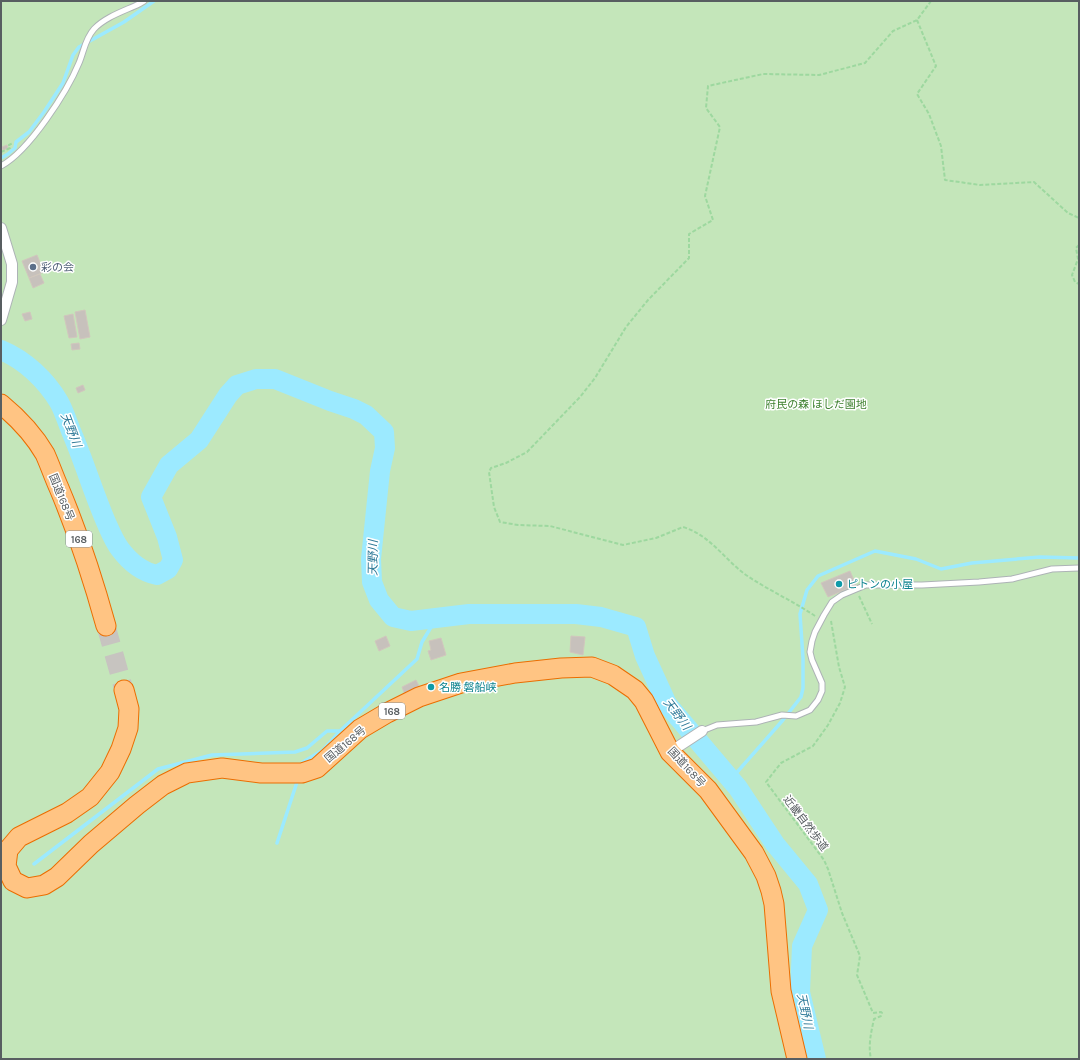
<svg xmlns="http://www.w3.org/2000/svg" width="1080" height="1060" font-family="Karla,'Noto Sans JP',sans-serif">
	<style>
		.green { fill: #c4e6ba }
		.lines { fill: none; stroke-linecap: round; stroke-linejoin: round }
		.stream { stroke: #9ceaff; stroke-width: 3.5 }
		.river { stroke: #9ceaff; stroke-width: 20 }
		.building { fill: #c7c1bc; stroke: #d1c7bd }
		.highway-tunnel { stroke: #c7c4c0; stroke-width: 19; stroke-dasharray: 19 10; stroke-linecap: butt }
		.lane-casing { stroke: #adb3b6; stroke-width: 7 }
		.street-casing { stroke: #adb3b6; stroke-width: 12 }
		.highway-casing { stroke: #eb6d00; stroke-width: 21 }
		.path { stroke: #9dd89f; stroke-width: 2; stroke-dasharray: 4 2; stroke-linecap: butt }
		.lane { stroke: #fff; stroke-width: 5 }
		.street { stroke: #fff; stroke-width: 10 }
		.highway { stroke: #ffc483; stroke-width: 19 }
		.service-dot { fill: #5c6f8a; stroke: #fff; stroke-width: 1.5 }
		.culture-dot { fill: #0f9aa8; stroke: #fff; stroke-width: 1.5 }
		.labels { text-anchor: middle; stroke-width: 3; stroke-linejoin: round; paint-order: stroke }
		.shield { fill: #fff; stroke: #8a8e90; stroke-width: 1 }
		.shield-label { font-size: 10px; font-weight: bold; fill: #585e61 }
		.service-label { font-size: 11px; fill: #4e5e75; stroke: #fff; text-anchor: start }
		.park-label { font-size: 11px; fill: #3e812f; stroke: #fff }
		.street-label { font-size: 11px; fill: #585e61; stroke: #fff }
		.culture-label { font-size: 11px; fill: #0d838f; stroke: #fff; text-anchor: start }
		.water-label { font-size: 12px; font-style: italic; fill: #307b99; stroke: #fff }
	</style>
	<rect width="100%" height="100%" fill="#ece6df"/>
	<!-- green -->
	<path class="green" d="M1,1H1079V1059H1Z"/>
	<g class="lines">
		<!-- stream -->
		<path class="stream" d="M1,158L8,154L15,148L16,142L29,132L44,112L63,83L73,55L79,47L124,22L154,1
			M301,767L303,762L323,750L340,731L417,659L422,642L436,619
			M731,779L783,720L801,697L803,688V658L800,614L807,590L818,576L875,551L916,559L941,569L972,563L1040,557L1079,558
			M277,843L298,779
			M34,864L158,769L212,755L295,752L307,748L327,731H340"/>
		<!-- river -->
		<path class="river" d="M1,350C25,360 46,380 59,402C64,411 67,421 71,431C84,461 93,492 106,522C110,531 114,541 120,549C129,561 142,572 157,575L168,569L173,560L167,537L151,497L169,465L199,440L228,395L237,385L256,379H275L330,401L354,409L366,415L384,432L385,448L380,471L371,559L372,582L379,600L393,617L411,621L469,614H576L601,617L636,627L645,656L667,704L738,788L775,844L808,884L818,910L802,946L800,992L816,1059"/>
	</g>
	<!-- building -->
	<path class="building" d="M7,145L8,148L3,150L2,147Z
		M37,255L44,272L29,278L22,261Z
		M40,274L44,283L33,288L29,278Z
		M85,310L90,337L80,339L75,312Z
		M30,312L32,319L25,321L22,314Z
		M73,314L77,337L69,338L64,316Z
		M79,343L80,349L72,350L71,344Z
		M83,385L85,390L78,393L76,388Z
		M850,571L856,585L828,597L821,583Z
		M386,636L390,646L379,651L375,641Z
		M571,636L585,637L583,655L570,652Z
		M441,638L446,655L431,660L428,651L431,650L429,641Z
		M416,680L420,688L405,695L402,687Z"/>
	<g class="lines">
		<!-- highway-tunnel -->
		<path class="highway-tunnel" d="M106,626L124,690"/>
		<defs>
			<path id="lane" d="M1,166C29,151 67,92 79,63C84,51 85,39 94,29C105,17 124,11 139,4L144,1
				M702,731L717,725L756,722L782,715L796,716L810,710L818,700L822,691V683L812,660L810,652L812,641L815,632L824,615L832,602L842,595L866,585H922L979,582L1012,579L1052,569L1079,568"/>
			<path id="street" d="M1,228L12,264V282L1,320
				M670,752L702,731"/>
			<path id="highway" d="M1,404C18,418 34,435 45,454C50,465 54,477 59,488C78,533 93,579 106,626
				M124,690L129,709L128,728L121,749L110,772L90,797L67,813L19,837L8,850L6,866L13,881L27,888L44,885L57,877L91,844L137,805L163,785L187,773L222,768L261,773H302L317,768L360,729L387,713L419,697L461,683L515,673L561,668L592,667L613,675L635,690L644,701L670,752L708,790L754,853L766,876L771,891L774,904L781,991L797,1059"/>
		</defs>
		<!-- lane casing -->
		<use href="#lane" class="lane-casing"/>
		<!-- street casing -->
		<use href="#street" class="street-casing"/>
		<!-- highway casing -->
		<use href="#highway" class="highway-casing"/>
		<!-- path -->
		<path class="path" d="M917,20L936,66L917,94L929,114L941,146L945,180L980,185L1034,182L1068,213L1079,218
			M1,152L10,148L9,145L13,143
			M1079,245L1076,248L1078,259L1072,275L1075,282L1079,284
			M859,596L872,624
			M815,616C793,601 768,590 746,575C724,559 710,535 683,527L656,538L623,545L550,526L518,525L500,522L494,507L489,472L491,468L506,463L527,452L580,397L595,378L626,327L648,300L689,258V234L713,220L705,196L720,127L706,108L708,86L763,74L819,75L865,63L893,31L917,20L931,1
			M831,621L839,667L845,687L840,703L828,725L813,746L781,763L766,782L824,860L828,869L842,913L860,956L857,975L873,1013L881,1012L882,1013L881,1016L874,1019C871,1033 868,1045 871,1059"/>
		<!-- lane -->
		<use href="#lane" class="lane"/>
		<!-- street -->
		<use href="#street" class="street"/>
		<!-- highway -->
		<use href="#highway" class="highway"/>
	</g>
	<!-- markers -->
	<circle class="service-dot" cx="33" cy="267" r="4"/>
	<g class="culture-dot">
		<circle cx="839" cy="584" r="4"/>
		<circle cx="431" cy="687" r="4"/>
	</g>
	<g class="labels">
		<!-- shield labels -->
		<g class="shield">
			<rect x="66" y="531" width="26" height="16" rx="3"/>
			<rect x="379" y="703" width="26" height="16" rx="3"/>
		</g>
		<g class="shield-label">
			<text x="79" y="543">168</text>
			<text x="392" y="715">168</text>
		</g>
		<!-- service labels -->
		<g class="service-label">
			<text x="41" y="271">彩の会</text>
		</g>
		<!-- park labels -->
		<g class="park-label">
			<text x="816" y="408">府民の森 ほしだ園地</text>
		</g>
		<!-- street labels -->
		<g class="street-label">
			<text transform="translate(62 497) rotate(68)" y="4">国道168号</text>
			<text transform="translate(345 744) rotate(-40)" y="4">国道168号</text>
			<text transform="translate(687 767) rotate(47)" y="4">国道168号</text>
			<text transform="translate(806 823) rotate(53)" y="4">近畿自然歩道</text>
		</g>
		<!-- culture labels -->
		<g class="culture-label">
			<text x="847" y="588">ピトンの小屋</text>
			<text x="439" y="691">名勝 磐船峡</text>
		</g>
		<!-- water labels -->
		<g class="water-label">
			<text transform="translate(71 430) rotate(69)" y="4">天野川</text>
			<text transform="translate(373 558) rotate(-89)" y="4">天野川</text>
			<text transform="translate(677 714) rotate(53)" y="4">天野川</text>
			<text transform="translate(805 1011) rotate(78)" y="4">天野川</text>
		</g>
	</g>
	<!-- border -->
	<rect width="1080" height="1060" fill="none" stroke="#585e61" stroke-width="4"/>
</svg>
